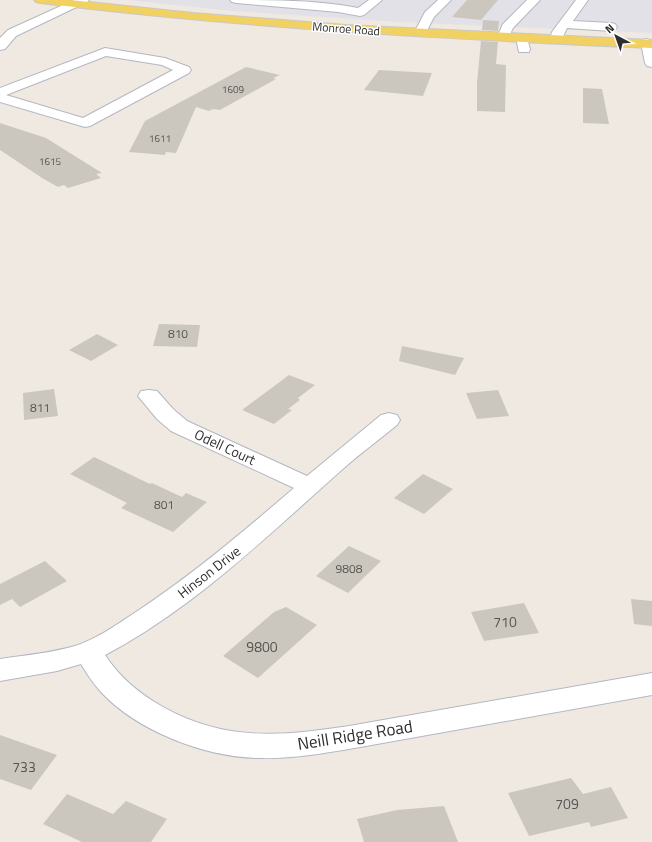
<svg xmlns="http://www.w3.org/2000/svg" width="652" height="842" font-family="'Titillium Web',sans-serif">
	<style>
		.industrial { fill: #e3e1e8 }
		.building { fill: #cbc7bf }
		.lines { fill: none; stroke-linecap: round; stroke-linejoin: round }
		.minor-casing { stroke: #b4b7c1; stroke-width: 2 }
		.major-casing { stroke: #c9c9c9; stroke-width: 2 }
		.minor { fill: #fff; fill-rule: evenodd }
		.major { fill: #f2d163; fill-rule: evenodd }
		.labels { text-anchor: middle; stroke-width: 3; stroke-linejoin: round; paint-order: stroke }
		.far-number-label { font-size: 10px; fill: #555452 }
		.far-street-label { font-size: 12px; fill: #2e2e2e; stroke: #fff }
		.number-label { font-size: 12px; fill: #555452 }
		.street-label { font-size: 14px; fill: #2e2e2e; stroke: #fff }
		.near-number-label { font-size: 14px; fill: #555452 }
		.near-street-label { font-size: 17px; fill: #2e2e2e; stroke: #fff }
	</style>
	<rect width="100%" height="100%" fill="#efe9e1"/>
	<!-- industrial -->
	<path class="industrial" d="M127,0H652V33L401,22L233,11Z"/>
	<!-- building -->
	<path class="building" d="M467,0H498L481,20L452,17Z
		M483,20L499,21L498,31L482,30Z
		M481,41L498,42L496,64L506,65L505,112L477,111V83Z
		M246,67L280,75L273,78L276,79L220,110L213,109L209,111L196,107L176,153L166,152L165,155L129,152L145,121Z
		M379,70L432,73L423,96L364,90Z
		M583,88L602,89L609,124L583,123Z
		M0,123L46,138L102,173L96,174L101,178L68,188L64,185L58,187L42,178L0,150Z
		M159,324L200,325L197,347L153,346Z
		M97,334L118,345L91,361L69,350Z
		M402,346L464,358L455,375L399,361Z
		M289,375L315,385L298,398L300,400L288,409L292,410L274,424L242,410Z
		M54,389L58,416L24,420L23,393Z
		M498,390L509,416L477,419L466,393Z
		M94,457L150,484L152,483L182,497L186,493L207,502L173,532L121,508L127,503L70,474Z
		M423,474L453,489L424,514L394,498Z
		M349,546L381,561L348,593L316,576Z
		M45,561L67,581L20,607L12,599L0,605V584Z
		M631,599L652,601V626L634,624Z
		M524,603L539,633L484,641L471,612Z
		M286,607L317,625L258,678L223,656L274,612Z
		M0,735L57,755L31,790L0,779Z
		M571,778L583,794L611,787L628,818L591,827L589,822L529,836L508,793Z
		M67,794L113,814L126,801L167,819L151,842H82L43,824Z
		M444,806L458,842H364L357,819L397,810Z"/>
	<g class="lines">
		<defs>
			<path id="minor" d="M74,0H89L87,2L16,36L5,49L0,50V38L8,30Z
				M230,0C273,0 316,0 358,8L369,0H382L364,15L360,16L338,12L236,3L232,2Z
				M438,0H451L434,17L424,36H416L414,33L425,12Z
				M527,0H540L513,28L507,40H499L497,37L503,24Z
				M576,0H588L573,21L611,23L615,24L617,27L615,30L611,31L567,28L560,43H552L550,40L552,32Z
				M522,34L526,35L530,49L529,52H519L516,38L518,35Z
				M647,39L652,41V67L647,66L645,63L641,43L643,40Z
				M105,48L165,58L189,67L191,70L189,73L90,126L85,127L0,102V88ZM106,56L162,65L173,70L83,118L6,95Z
				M149,390L157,391L173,409L187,421L307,476L381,415L389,413L397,415L400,420L397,425C380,439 362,452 345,467C269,534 196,607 105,655C120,678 140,694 163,707C226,742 282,736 349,726L652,673V695L349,749C319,754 289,759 258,758C205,757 137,731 101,692C93,683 87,674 81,664L57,671L0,681V659C26,655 53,653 78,645C98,638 118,624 136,612C192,575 243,532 294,488L171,431L157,419L138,396L141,391Z"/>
			<path id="major" d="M34,0H70L193,13L346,25L652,40V48C447,39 243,28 40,3L36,2Z"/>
		</defs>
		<!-- minor casing -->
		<use href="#minor" class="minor-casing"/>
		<!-- major casing -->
		<use href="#major" class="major-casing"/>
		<!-- minor -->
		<use href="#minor" class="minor"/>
		<!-- major -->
		<use href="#major" class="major"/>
	</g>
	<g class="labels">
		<!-- far-number labels -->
		<g class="far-number-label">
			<text x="233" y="93">1609</text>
			<text x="160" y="142">1611</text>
			<text x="50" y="165">1615</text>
		</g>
		<!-- far-street labels -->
		<g class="far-street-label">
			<text transform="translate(346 29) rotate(4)" y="4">Monroe Road</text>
		</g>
		<!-- number labels -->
		<g class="number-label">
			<text x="178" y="338">810</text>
			<text x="40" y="412">811</text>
			<text x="164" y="509">801</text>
			<text x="349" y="573">9808</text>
		</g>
		<!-- street labels -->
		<g class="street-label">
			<text transform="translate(225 447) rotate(25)" y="5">Odell Court</text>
			<text transform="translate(209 572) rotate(-38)" y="5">Hinson Drive</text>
		</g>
		<!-- near-number labels -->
		<g class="near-number-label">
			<text x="505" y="627">710</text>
			<text x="262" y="652">9800</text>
			<text x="24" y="772">733</text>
			<text x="567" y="809">709</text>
		</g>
		<!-- near-street labels -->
		<g class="near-street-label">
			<text transform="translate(355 735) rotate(-9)" y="6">Neill Ridge Road</text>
		</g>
	</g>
	<!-- north arrow -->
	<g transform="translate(616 36) rotate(319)" stroke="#ffffff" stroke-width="3" paint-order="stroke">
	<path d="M0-3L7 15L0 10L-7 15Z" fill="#2e2e2e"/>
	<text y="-6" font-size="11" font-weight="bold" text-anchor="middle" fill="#2e2e2e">N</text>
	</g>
</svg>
